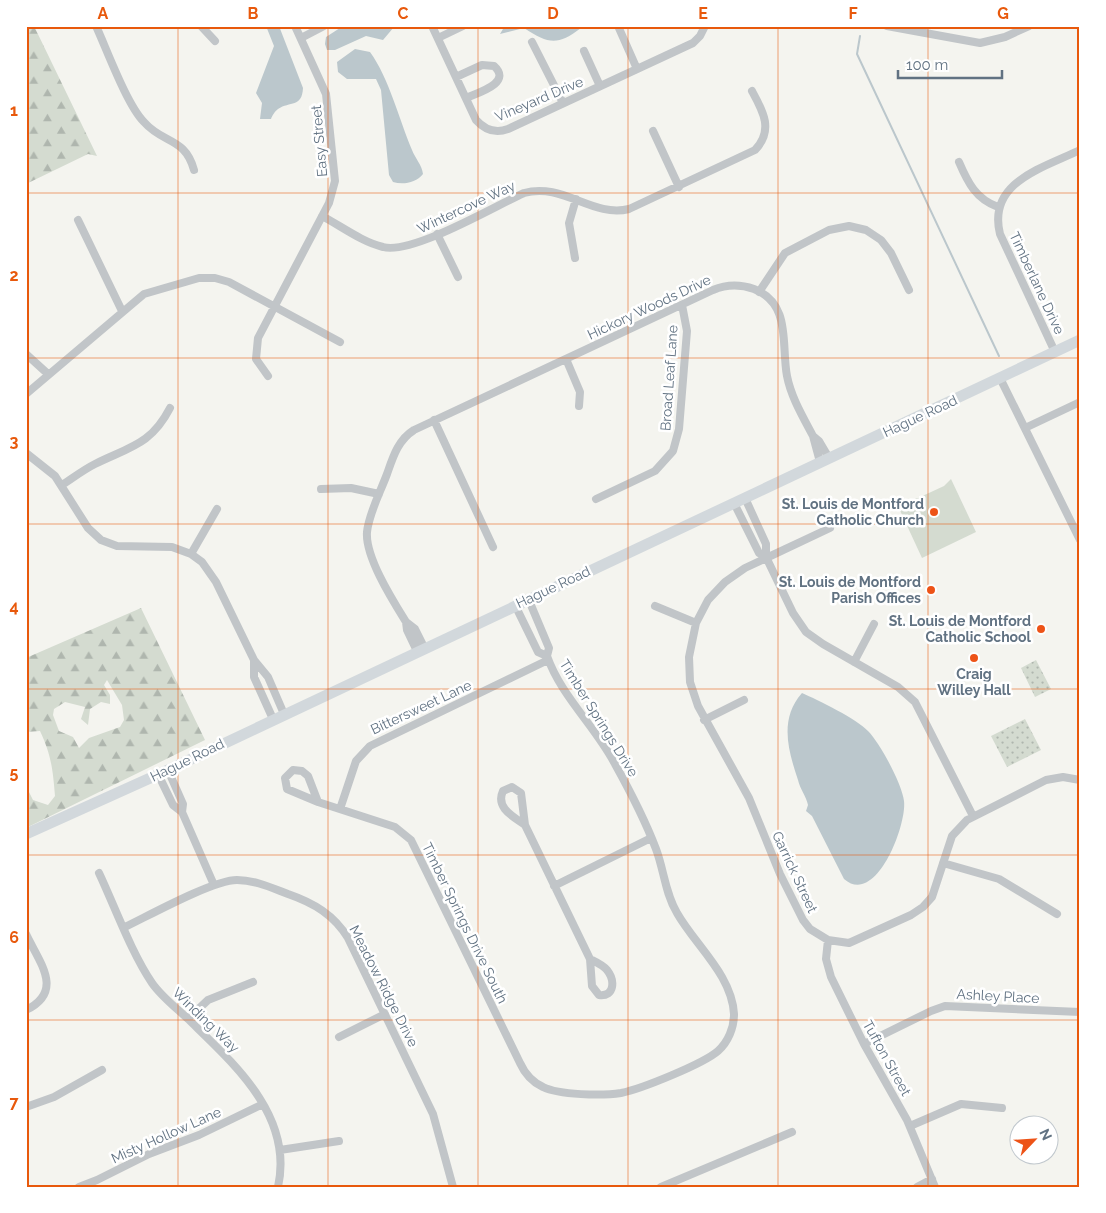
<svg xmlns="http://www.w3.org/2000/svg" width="1106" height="1213" font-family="Raleway,sans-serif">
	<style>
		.grass { fill: #d4dbd0 }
		.forest { fill: url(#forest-firs); fill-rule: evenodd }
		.park { fill: url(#park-dots) }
		.water { fill: #bbc7cc }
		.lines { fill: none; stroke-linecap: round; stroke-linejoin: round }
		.stream { stroke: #bbc7cc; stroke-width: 2 }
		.street { stroke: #c1c5c8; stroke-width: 8 }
		.secondary { stroke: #d2d8dc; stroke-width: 11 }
		.grid { fill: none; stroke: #e8590c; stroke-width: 1; stroke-opacity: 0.55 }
		.poi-dot { fill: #ed5317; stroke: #fff; stroke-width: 2 }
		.labels { text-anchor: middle; stroke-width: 5; stroke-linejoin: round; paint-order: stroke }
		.street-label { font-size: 14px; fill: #617282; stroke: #fff }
		.poi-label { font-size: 14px; font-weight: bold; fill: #617282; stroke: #fff; text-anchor: end }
		.neatline { fill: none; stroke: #e8590c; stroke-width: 2 }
		.grid-label { font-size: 16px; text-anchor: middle; font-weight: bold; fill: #e8590c }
	</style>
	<defs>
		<pattern id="forest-firs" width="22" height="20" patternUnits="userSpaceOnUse" patternTransform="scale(1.25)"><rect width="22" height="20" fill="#d4dbd0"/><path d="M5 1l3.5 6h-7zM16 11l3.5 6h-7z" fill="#afb6ae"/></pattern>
		<pattern id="park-dots" width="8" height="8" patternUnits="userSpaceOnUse" patternTransform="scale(1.25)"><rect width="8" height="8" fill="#d4dbd0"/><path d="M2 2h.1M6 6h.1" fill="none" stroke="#afb6ae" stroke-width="1.8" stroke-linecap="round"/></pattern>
	</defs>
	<rect width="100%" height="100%" fill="#f4f4ef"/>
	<!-- grass -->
	<path class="grass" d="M951,479L976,532L922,558L897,504L918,498L944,486Z"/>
	<!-- forest -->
	<path class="forest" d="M26,26H34L97,156L88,154L26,184Z
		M141,608L205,740L26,828V786L33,800L48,805L55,796C53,770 51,754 40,731L26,732V658ZM107,680L122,705L124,720L120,727L89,738L79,748L73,737L59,731L53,715L54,709L65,702L85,707L81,719L88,725L90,709L101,702L110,704V695L104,685Z"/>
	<!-- park -->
	<path class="park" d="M1036,660L1051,689L1035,697L1021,668Z
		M1025,719L1041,750L1007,767L991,736Z"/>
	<!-- water -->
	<path class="water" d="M266,26H279L303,88C302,108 290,101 278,109C275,111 272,116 271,119H260L262,103L256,93L274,46Z
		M343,26H394V27L383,40L366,36L335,50H327L325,44L326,37Z
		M508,26H580L581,28C557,46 549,44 524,28L500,34L503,29Z
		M355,49L370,52C389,78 399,119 412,150C415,158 422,165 423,174C416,183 403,185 393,182L389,175L381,90L376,79H347L338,72L337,62Z
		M802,693C818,700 857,719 868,731C880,743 902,784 904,801C907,825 876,907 844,879L812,816L806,811L808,805C806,796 800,789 798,780C788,750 779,719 802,693Z"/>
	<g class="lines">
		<!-- stream -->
		<path class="stream" d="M860,36L857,54L999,356"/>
		<!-- street -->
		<path class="street" d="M96,26C107,50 127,105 144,122C163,144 185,137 194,170
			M201,26L215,41
			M432,26L476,120C485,130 495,134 508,129L693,43L700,36L705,26
			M618,26L637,69
			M887,26L980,43L1005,37L1029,26
			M301,38L324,26
			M438,38L463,26
			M532,42L563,103
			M584,51L600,86
			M456,77L482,65L494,66C513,83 477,93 466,98
			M653,131L679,187
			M959,162C968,183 976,199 998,207
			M322,216C341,226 362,242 383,247C412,255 495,206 524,193C563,182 592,218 629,209L755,150C774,130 763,111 752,91
			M78,220L122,311
			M437,234L458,277
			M575,258L569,223L576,199
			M759,292L785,253L829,230L849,226L866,230L881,240L891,253L909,290
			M1055,352L1000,234C987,182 1043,168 1080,150
			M26,354L48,374
			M566,359L580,392L579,406
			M268,376L256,359L258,338L329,203L335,181L326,94L295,26
			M1000,378L1080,540
			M26,394L144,294L199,278H215L229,282L340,342
			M434,420L493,547
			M1025,428L1080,402
			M26,453L55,476L88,528L101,540L117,546L172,547L191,554L202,562L216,582L254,660
			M820,462L813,436L819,441L829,458
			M62,485C73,478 83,470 95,464C129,447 151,445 170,408
			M321,489L351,488L379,494
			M596,499L655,471L673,451L679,429L687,331L682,305
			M734,503L759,553L766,557V544L745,498
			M830,528L745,568L725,582L708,600L696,623L689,657L690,682L698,706L749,798L780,874L803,920L810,929L828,940L849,943L911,915L923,907L932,897L952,836L967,820L1046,780L1063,777L1080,780
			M191,554L217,509
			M766,557L793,613L806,632L823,644L898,687L915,702L973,816
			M515,605L538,652L547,656L549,648L528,598
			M655,606L696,623
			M406,622C393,601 365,557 367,532C369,513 380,493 387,474C393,457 398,440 414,430L713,290C727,284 740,284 754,289C792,304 781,345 787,376C791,397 803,417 813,436
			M417,651L407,630L406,622L415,629L424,647
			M854,662L874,624
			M273,719L254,677V660L268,677L284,714
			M704,720L744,700
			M293,770L302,771L308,776L318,802L287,789L285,778Z
			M158,774L173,805L182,812L183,804L168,770
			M512,787L521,793L525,825C514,817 495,808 503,791Z
			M318,802L395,827L411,840L520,1063C525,1074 532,1082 543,1087C559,1095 602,1096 621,1093C641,1089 703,1064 718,1051C728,1042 734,1028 734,1014C732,975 695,945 677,913C665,893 664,870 656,849C645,820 630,791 615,764C595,726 561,696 547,656
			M340,809L356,761L370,746L548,660
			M182,812L214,885
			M525,825L590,959
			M943,863L999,879L1057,914
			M99,873C115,907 131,952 152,983C161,996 175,1007 187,1018C233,1063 294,1115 278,1187
			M554,886L651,838
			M125,927C150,915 213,880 237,880C255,880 272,888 288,894C314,903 334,915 348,938L433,1114L453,1187
			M26,934C39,962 65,991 26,1010
			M828,940L826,959L831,977L864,1044L907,1120L935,1187
			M590,959C596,962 603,965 607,970C615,980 615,997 599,995L592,986Z
			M188,1019L208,1000L253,982
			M339,1037L385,1014
			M864,1044L931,1011L945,1006L1080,1012
			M26,1107L54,1097L102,1070
			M910,1126L961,1104L1002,1108
			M280,1150L339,1141
			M79,1187L97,1180L149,1154L199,1135L263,1104
			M661,1187L792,1132
			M917,1187L932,1179"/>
		<!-- secondary -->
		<path class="secondary" d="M26,834L168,770L1080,340"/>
	</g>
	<!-- grid -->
	<path class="grid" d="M178,26V1187M328,26V1187M478,26V1187M628,26V1187M778,26V1187M928,26V1187M26,193H1080M26,358H1080M26,524H1080M26,689H1080M26,855H1080M26,1020H1080"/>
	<!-- markers -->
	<g class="poi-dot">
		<circle cx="934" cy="512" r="5"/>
		<circle cx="931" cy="590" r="5"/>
		<circle cx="1041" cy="629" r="5"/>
		<circle cx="974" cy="658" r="5"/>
	</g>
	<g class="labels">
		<!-- street labels -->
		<g class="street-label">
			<text transform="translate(539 99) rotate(-23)" y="5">Vineyard Drive</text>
			<text transform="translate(319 141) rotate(-95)" y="5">Easy Street</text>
			<text transform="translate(466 207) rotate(-25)" y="5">Wintercove Way</text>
			<text transform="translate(1037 283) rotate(65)" y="5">Timberlane Drive</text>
			<text transform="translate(649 307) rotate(-25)" y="5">Hickory Woods Drive</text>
			<text transform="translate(669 378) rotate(-86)" y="5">Broad Leaf Lane</text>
			<text transform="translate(920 416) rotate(-25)" y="5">Hague Road</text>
			<text transform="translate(553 587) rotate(-25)" y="5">Hague Road</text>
			<text transform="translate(421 707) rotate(-25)" y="5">Bittersweet Lane</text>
			<text transform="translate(599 718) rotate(58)" y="5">Timber Springs Drive</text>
			<text transform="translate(187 760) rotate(-26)" y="5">Hague Road</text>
			<text transform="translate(795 872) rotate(65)" y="5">Garrick Street</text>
			<text transform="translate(465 923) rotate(64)" y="5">Timber Springs Drive South</text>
			<text transform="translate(384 986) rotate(63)" y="5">Meadow Ridge Drive</text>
			<text transform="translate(998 996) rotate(3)" y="5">Ashley Place</text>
			<text transform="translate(206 1020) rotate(44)" y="5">Winding Way</text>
			<text transform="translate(887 1058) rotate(61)" y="5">Tufton Street</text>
			<text transform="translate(166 1135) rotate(-24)" y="5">Misty Hollow Lane</text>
		</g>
		<!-- poi labels -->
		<g class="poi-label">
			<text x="924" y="509">St. Louis de Montford<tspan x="924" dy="16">Catholic Church</tspan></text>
			<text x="921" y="587">St. Louis de Montford<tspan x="921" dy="16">Parish Offices</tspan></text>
			<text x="1031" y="626">St. Louis de Montford<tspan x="1031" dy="16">Catholic School</tspan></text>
			<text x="974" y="679" text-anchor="middle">Craig<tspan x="974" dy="16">Willey Hall</tspan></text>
		</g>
	</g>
	<!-- border -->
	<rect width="1106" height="1213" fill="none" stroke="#ffffff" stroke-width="55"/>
	<!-- north arrow -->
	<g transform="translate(1034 1140) rotate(65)"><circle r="24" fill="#ffffff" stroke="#c0c7cd"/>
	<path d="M0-4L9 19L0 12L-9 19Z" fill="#ed5317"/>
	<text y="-8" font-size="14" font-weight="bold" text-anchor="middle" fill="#617282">N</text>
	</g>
	<!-- scale -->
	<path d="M898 70v8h104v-8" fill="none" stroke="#617282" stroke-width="2.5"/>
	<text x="906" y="70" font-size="15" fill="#617282" stroke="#ffffff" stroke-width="4" paint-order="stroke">100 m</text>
	<rect x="28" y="28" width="1050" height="1158" class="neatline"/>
	<g class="grid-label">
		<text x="103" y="19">A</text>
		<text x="253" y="19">B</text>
		<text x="403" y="19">C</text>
		<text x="553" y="19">D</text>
		<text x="703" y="19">E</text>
		<text x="853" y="19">F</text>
		<text x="1003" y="19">G</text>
		<text x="14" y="116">1</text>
		<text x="14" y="281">2</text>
		<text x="14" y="447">3</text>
		<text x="14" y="612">4</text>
		<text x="14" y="778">5</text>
		<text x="14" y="943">6</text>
		<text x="14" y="1108">7</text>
	</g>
</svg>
